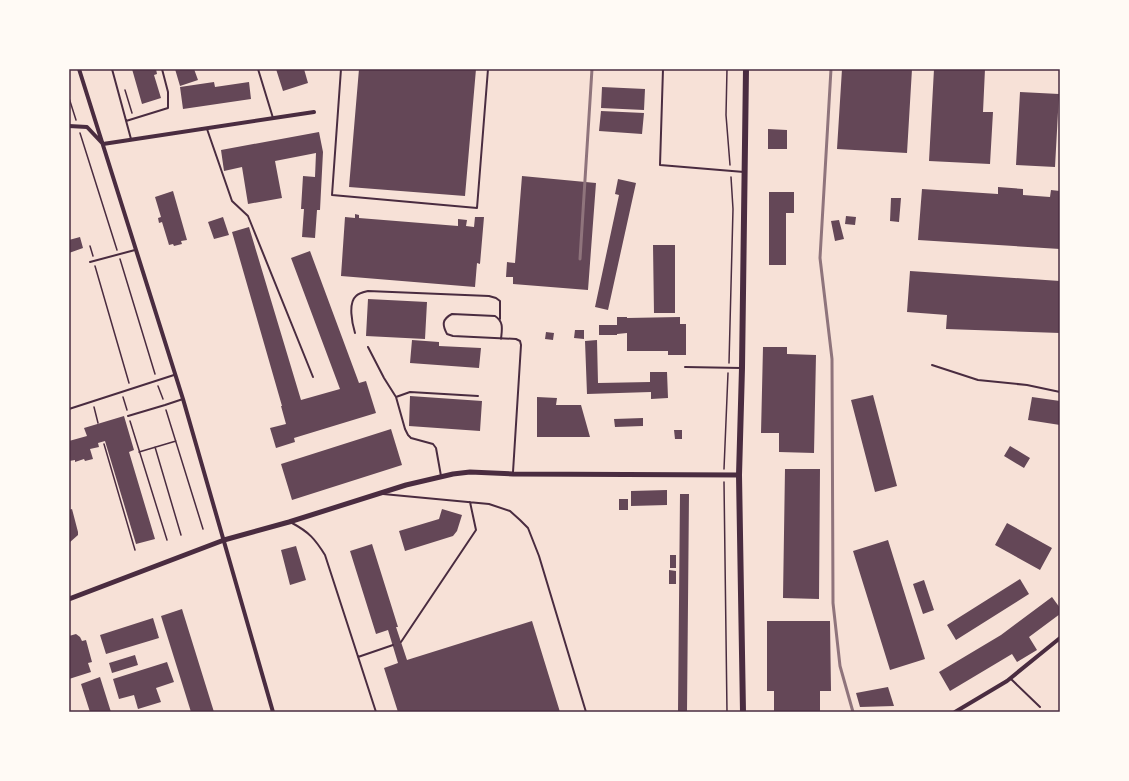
<svg xmlns="http://www.w3.org/2000/svg" width="1129" height="781" font-family="Overpass,sans-serif">
	<style>
		.building { fill: #644757 }
		.lines { fill: none; stroke-linecap: round; stroke-linejoin: round }
		.path { stroke: #4a2c40; stroke-width: 1.5 }
		.service { stroke: #4a2c40; stroke-width: 2 }
		.minor { stroke: #4a2c40; stroke-width: 4 }
		.tertiary { stroke: #4a2c40; stroke-width: 5 }
		.secondary { stroke: #4a2c40; stroke-width: 6 }
		.rail { stroke: #8f747c; stroke-width: 3 }
		.neatline { fill: none; stroke: #4a2c40; stroke-width: 1.5 }
	</style>
	<rect width="100%" height="100%" fill="#f7e1d7"/>
	<!-- building -->
	<path class="building" d="M132,69H156L157,74L154,75L161,98L142,104Z
		M175,69H194L198,80L180,86Z
		M276,69H304L308,83L283,91Z
		M359,69H476L465,196L349,187Z
		M842,69H912L907,153L837,149Z
		M934,69H985L983,112H993L990,164L929,161Z
		M214,82L215,87L249,82L251,99L183,109L180,87Z
		M602,87L645,89L644,110L601,108Z
		M1020,92L1059,94L1055,167L1016,165Z
		M601,111L644,113L642,134L599,131Z
		M768,129L787,130V149H768Z
		M319,132L323,152L320,210H317L315,238L302,237L304,209H301L303,176L315,177L316,153L275,161L282,198L248,204L242,167L224,171L221,150Z
		M522,176L596,183L588,290L513,284V277H506L507,262L515,263Z
		M618,179L636,183L608,310L595,307L619,195L615,194Z
		M998,187L1023,189V195L1050,197L1051,190L1060,191V249L918,240L922,189L998,194Z
		M173,191L187,240L181,241L182,244L174,246L173,244L169,245L162,222L159,223L158,218L161,217L155,197Z
		M769,192H794V213H786V265H769Z
		M891,198H901L899,222L890,221Z
		M355,214L359,215V218L458,226V219L467,220L466,226L474,227L475,217H484L480,264L477,263L475,287L341,276L345,217L355,218Z
		M846,216L856,217L855,225L845,224Z
		M223,217L229,235L214,239L208,222Z
		M839,220L844,239L835,241L831,221Z
		M249,227L301,400L340,389L291,258L310,251L359,383L366,381L376,413L294,438L295,442L276,448L270,428L286,424L281,406H282L232,232Z
		M80,237L83,248L69,253V240Z
		M653,245H675V313H654Z
		M910,271L1060,281V333L946,329L947,315L907,312Z
		M368,299L427,302L425,339L366,336Z
		M617,317H627V318L680,317V324H686V355H668V351H627V333L617,334V335H599V325H617Z
		M575,330H584V339L574,338Z
		M546,332L554,333L553,340L545,339Z
		M412,340L439,342V346L481,348L479,368L410,363Z
		M597,340L598,383L650,382V372H667L668,398L651,399V392L587,394L585,341Z
		M763,347H787V354L816,355L814,453L779,452V433H761Z
		M873,395L897,486L875,492L851,400Z
		M410,396L482,401L480,431L409,426Z
		M537,397L557,398L556,405H581L590,437H537Z
		M1032,397L1060,401V425L1028,420Z
		M124,416L134,450L129,452L155,539L136,544L105,441L98,443L99,447L90,449L93,459L85,461L84,459L75,462V460L69,461V441L87,436L84,428Z
		M643,418V426L615,427L614,419Z
		M391,429L402,465L292,500L281,464Z
		M674,430H682V439H675Z
		M1010,446L1030,458L1024,468L1004,456Z
		M785,469H820L819,599L783,598Z
		M667,490V505L631,506V491Z
		M680,494H689L687,712H678Z
		M619,499H628V510H619Z
		M72,509L78,532V535L69,543V510Z
		M442,509L462,515L457,531L453,536L405,551L399,531L439,519Z
		M1007,523L1052,548L1040,570L995,545Z
		M888,540L925,659L890,670L853,551Z
		M372,544L398,627H396L407,660L532,621L560,712H398L384,668L398,663L388,630L376,634L350,551Z
		M296,546L306,580L290,585L281,550Z
		M670,555H676V568H670Z
		M669,570L676,571V584H669Z
		M1020,579L1029,594L956,640L947,625Z
		M924,580L934,610L923,614L913,584Z
		M1052,597L1060,608V614L1029,637L1037,650L1017,662L1012,654L950,691L939,672L1001,635Z
		M182,609L214,712H191L161,616Z
		M153,618L159,638L106,654L100,635Z
		M767,621H830L831,691H820V712H774V691H767Z
		M76,634L80,637L82,641L86,640L92,662L88,663L91,672L69,679V636Z
		M135,655L138,665L112,673L109,663Z
		M167,662L174,682L156,688L161,702L138,709L134,695L119,699L113,679Z
		M100,677L111,712H90L81,684Z
		M888,687L894,706L860,707L856,693Z"/>
	<g class="lines">
		<!-- path -->
		<path class="path" d="M727,69L726,115L730,165
			M125,90L132,113
			M69,98L76,120
			M80,133L117,250
			M90,246L93,256
			M120,259L155,374
			M95,266L129,383
			M729,363L733,209L731,177
			M158,386L163,399
			M123,397L127,410
			M94,407L98,423
			M166,410L203,529
			M130,421L167,540
			M104,444L135,550
			M155,447L181,535
			M139,452L176,441
			M724,469L728,373
			M724,482L727,712"/>
		<!-- service -->
		<path class="service" d="M112,69L131,139
			M258,69L273,118
			M341,69L332,195L477,208L488,69
			M663,69L660,165L744,172
			M126,121L168,108V92L162,69
			M207,129L232,201L248,216L313,377
			M90,262L135,250
			M355,333C352,323 348,303 356,296C359,293 364,292 368,291L489,296L496,298L500,301V319
			M501,339C502,329 504,322 495,316L452,314C442,319 442,325 447,334L453,336L516,339L520,341L521,345L513,472
			M368,347L384,378L396,397L405,429L408,435L411,438L433,444L436,448L441,476
			M932,365L978,380L1027,385L1060,392
			M685,367L741,368
			M396,397L410,392L478,396
			M69,409L174,375
			M128,416L165,405L183,399
			M383,494L489,504L510,511L520,520L528,528L539,556L586,712
			M292,523C309,532 315,539 325,555L376,712
			M401,642L476,530L470,502
			M358,657L393,645
			M1011,679L1040,707"/>
		<!-- minor -->
		<path class="minor" d="M79,69L183,399L273,712
			M69,126L87,127L103,144L314,112
			M955,712L1007,681L1060,638"/>
		<!-- tertiary -->
		<path class="tertiary" d="M69,599L224,540L289,522L406,485L453,474L470,472L513,474L739,475"/>
		<!-- secondary -->
		<path class="secondary" d="M743,712L739,475L742,368L746,69"/>
		<!-- rail -->
		<path class="rail" d="M831,69L820,258L832,359L833,603L840,666L853,712
			M580,259L592,69"/>
	</g>
	<!-- border -->
	<rect width="1129" height="781" fill="none" stroke="#fffaf5" stroke-width="140"/>
	<rect x="70" y="70" width="989" height="641" class="neatline"/>
</svg>
